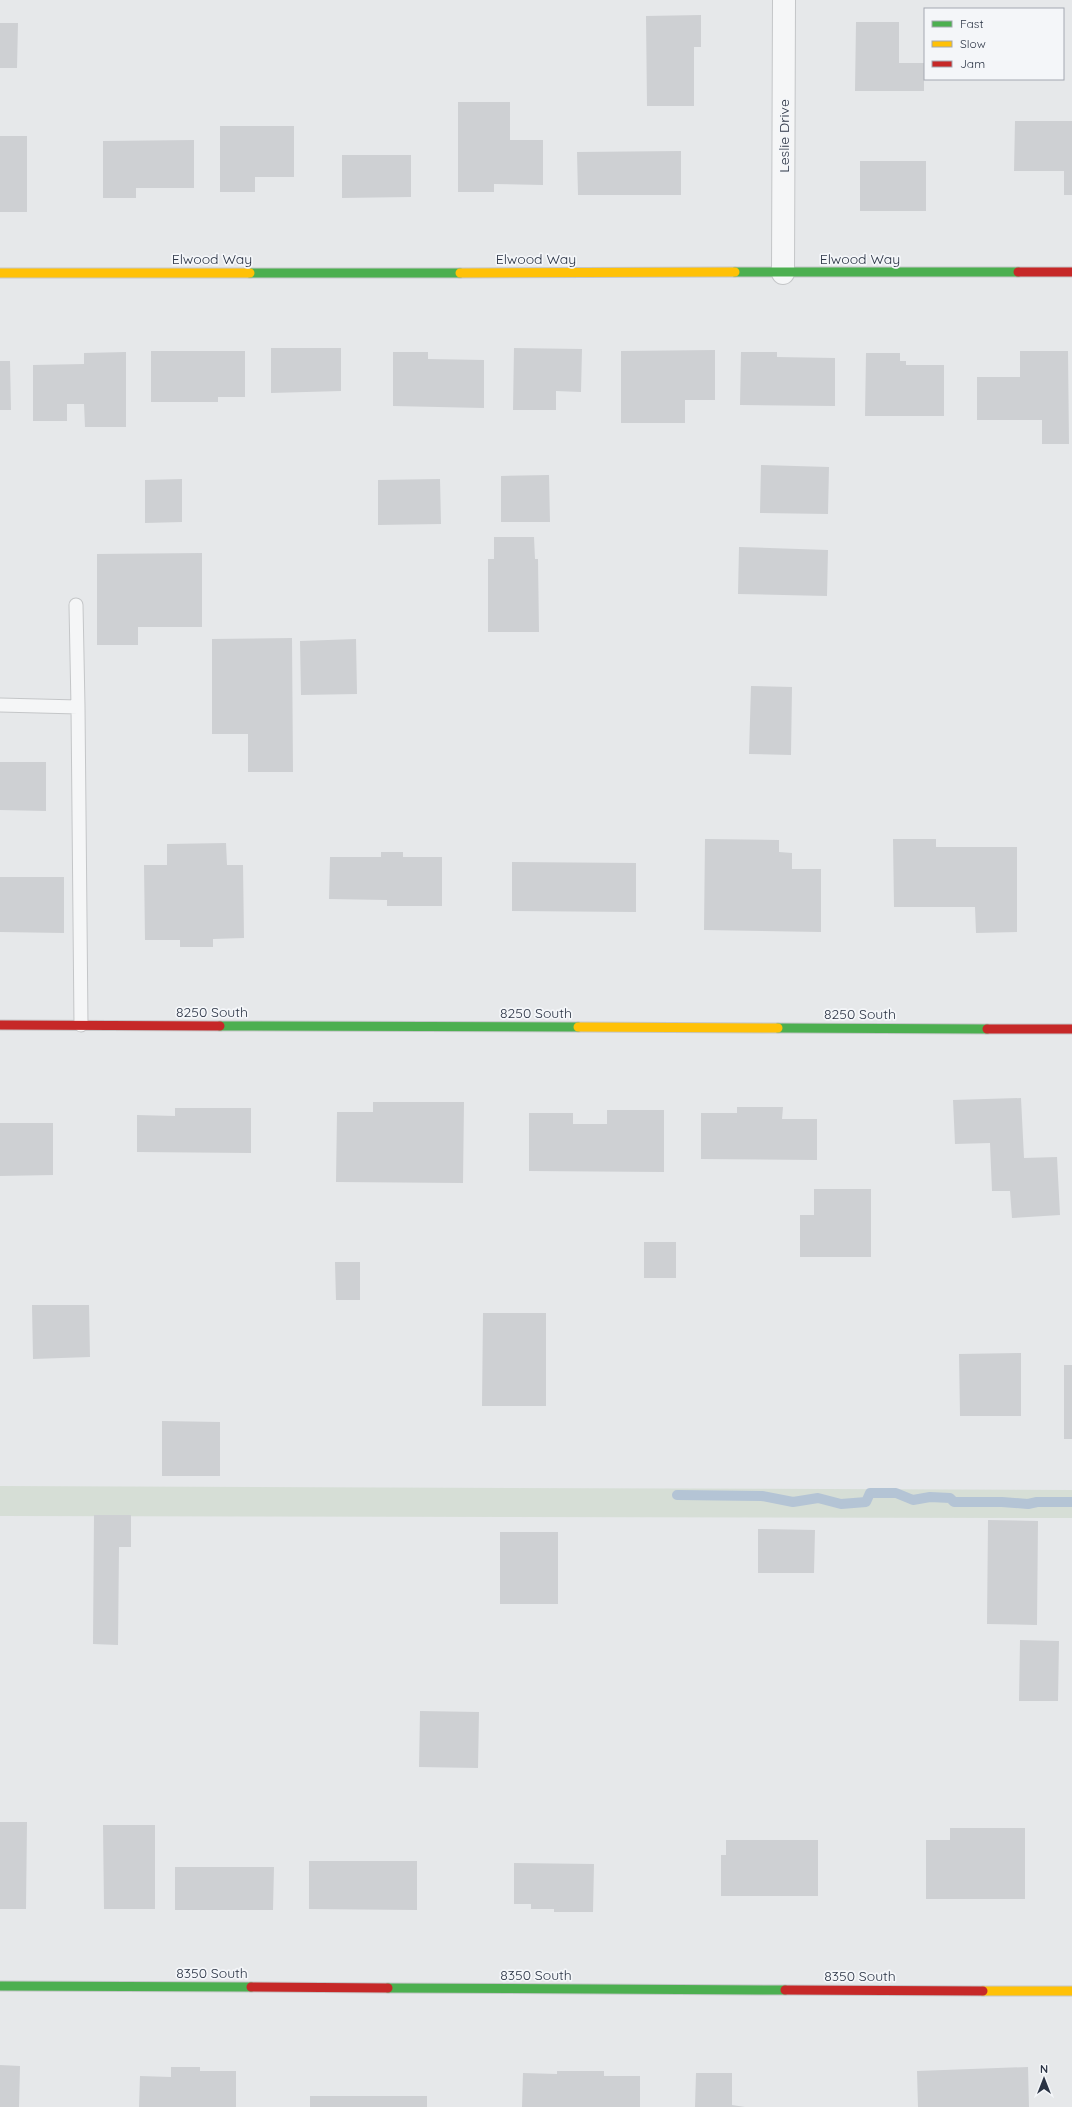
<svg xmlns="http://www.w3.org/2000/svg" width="1072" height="2107" font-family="Quicksand,sans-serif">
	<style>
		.green { fill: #d6ded6 }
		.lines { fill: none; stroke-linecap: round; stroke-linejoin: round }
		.stream { stroke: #b4c4d5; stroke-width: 10 }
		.building { fill: #ced0d3 }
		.lane-casing { stroke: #c4c6c8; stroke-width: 15 }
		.street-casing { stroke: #c4c6c8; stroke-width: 24 }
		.fast-casing { stroke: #c4c6c8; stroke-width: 11 }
		.slow-casing { stroke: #c4c6c8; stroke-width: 11 }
		.jam-casing { stroke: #c4c6c8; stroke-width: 11 }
		.lane { stroke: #f5f6f7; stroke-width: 13 }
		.street { stroke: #f5f6f7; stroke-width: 22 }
		.fast { stroke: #4caf50; stroke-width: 9 }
		.slow { stroke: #ffc107; stroke-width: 9 }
		.jam { stroke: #c62828; stroke-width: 9 }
		.labels { text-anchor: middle; stroke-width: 3.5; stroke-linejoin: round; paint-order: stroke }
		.street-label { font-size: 14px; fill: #2b3445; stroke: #f4f6f9 }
	</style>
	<rect width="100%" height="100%" fill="#e6e8ea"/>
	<!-- green -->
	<path class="green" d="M0,1486L1072,1490V1518L0,1516Z"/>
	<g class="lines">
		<!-- stream -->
		<path class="stream" d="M677,1495L762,1496L793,1502L818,1498L841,1504L866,1502L870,1493H896L913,1500L930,1497L950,1498L954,1502H1002L1028,1504L1037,1502H1072"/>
	</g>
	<!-- building -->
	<path class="building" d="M701,15V47H694V106H647L646,16Z
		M856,22H899V63H924V91H855Z
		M0,23H18L17,68H0Z
		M458,102H510V140H543V185L494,184V192H458Z
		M1015,121H1072V195H1064V171H1014Z
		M220,126H294V177H255V192H220Z
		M0,136H27V212H0Z
		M194,140V188H136V198H103V141Z
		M681,151V195H578L577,152Z
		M342,155H411V197L342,198Z
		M860,161H926V211H860Z
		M271,348H341V391L271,393Z
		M514,348L582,349L581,392L556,391V410H513Z
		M715,350V400H685V423H621V351Z
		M151,351H245V397H218V402H151Z
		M1020,351H1068L1069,444H1042V420H977V377H1020Z
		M126,352V427H85L84,404H67V421H33V365L84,364V353Z
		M393,352H428V359L484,360V408L393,406Z
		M741,352H777V357L835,358V406L740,405Z
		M866,353H900V361H906V365H944V416H865Z
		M0,361H10L11,410H0Z
		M761,465L829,467L828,514L760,513Z
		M549,475L550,522H501V476Z
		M182,479V522L145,523V480Z
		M440,479L441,524L378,525V480Z
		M494,537H534L535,559H538L539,632H488V559H494Z
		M739,547L828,550L827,596L738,594Z
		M202,553V627H138V645H97V554Z
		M292,638L293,772H248V734H212V639Z
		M356,639L357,694L301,695L300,641Z
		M751,686L792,687L791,755L749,754Z
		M0,762H46V811L0,810Z
		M705,839L779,840V852L792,853V869H821V932L704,930Z
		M893,839H936V847H1017V932L976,933L975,907H894Z
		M226,843L227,865H243L244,938L213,939V947H180V940H145L144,865H167V844Z
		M381,852H403V857H442V906H387V900L329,899L330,857H381Z
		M512,862L636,863V912L512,911Z
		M0,877H64V933L0,932Z
		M1021,1098L1024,1158L1057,1157L1060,1215L1012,1218L1010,1191H992L990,1143L955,1144L953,1100Z
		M373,1102H464L463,1183L336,1182L337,1112H373Z
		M737,1107H783L782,1119H817V1160L701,1159V1113H737Z
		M175,1108H251V1153L137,1152V1115L175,1116Z
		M607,1110H664V1172L529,1171V1113H573V1124H607Z
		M0,1123H53V1175L0,1176Z
		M814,1189H871V1257H800V1215H814Z
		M644,1242H676V1278H644Z
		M335,1262H360V1300H336Z
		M32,1305H89L90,1357L33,1359Z
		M483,1313H546V1406H482Z
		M1021,1353V1416H960L959,1354Z
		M1064,1365H1072V1439H1064Z
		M162,1421L220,1422V1476H162Z
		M94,1515H131V1547H119L118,1645L93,1644Z
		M988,1520L1038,1521L1037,1625L987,1624Z
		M758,1529L815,1530L814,1573H758Z
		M500,1532H558V1604H500Z
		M1020,1640L1059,1641L1058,1701H1019Z
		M420,1711L479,1712L478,1768L419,1767Z
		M0,1822H27L26,1909H0Z
		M103,1825H155V1909H104Z
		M950,1828H1025V1899H926V1840H950Z
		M726,1840H818V1896H721V1855H726Z
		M309,1861H417V1910L309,1909Z
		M514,1863L594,1864L593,1912H554V1909H531V1904H514Z
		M175,1867H274L273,1910H175Z
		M0,2065L20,2066L19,2107H0Z
		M171,2067H200V2071H236V2107H139L140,2076L171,2077Z
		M1028,2067L1029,2107H918L917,2071Z
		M557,2071H604V2076H640V2107H522L523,2073L557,2074Z
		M696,2073H732V2105L745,2107H695Z
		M310,2096H427V2107H310Z"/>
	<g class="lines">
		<defs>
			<path id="lane" d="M76,605L78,707
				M0,705L78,707L81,1025"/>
			<path id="street" d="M783,273L784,0"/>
			<path id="fast" d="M735,272H1018
				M250,273H460
				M220,1026L578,1027
				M778,1028L987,1029
				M0,1986L251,1987
				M388,1988L785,1990"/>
			<path id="slow" d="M0,273H250
				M460,273L735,272
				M578,1027L778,1028
				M983,1991H1072"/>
			<path id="jam" d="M1018,272H1072
				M0,1025L220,1026
				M987,1029H1072
				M251,1987L388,1988
				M785,1990L983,1991"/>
		</defs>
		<!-- lane casing -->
		<use href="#lane" class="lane-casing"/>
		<!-- street casing -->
		<use href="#street" class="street-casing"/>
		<!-- fast casing -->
		<use href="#fast" class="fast-casing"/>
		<!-- slow casing -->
		<use href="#slow" class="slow-casing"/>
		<!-- jam casing -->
		<use href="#jam" class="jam-casing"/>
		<!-- lane -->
		<use href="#lane" class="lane"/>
		<!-- street -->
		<use href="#street" class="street"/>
		<!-- fast -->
		<use href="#fast" class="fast"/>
		<!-- slow -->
		<use href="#slow" class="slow"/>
		<!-- jam -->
		<use href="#jam" class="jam"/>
	</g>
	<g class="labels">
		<!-- street labels -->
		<g class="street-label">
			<text transform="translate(784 136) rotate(-90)" y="5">Leslie Drive</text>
			<text x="212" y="264">Elwood Way</text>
			<text x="536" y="264">Elwood Way</text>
			<text x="860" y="264">Elwood Way</text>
			<text x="212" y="1017">8250 South</text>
			<text x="536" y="1018">8250 South</text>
			<text x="860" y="1019">8250 South</text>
			<text x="212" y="1978">8350 South</text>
			<text x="536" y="1980">8350 South</text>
			<text x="860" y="1981">8350 South</text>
		</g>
	</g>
	<!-- legend -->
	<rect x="924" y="8" width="140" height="72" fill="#f4f6f9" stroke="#a4a8b1"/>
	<rect x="932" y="21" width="20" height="6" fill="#4caf50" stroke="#a4a8b1"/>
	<text x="960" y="28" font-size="12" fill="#2b3445">Fast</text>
	<rect x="932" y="41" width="20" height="6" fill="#ffc107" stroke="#a4a8b1"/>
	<text x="960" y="48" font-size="12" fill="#2b3445">Slow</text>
	<rect x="932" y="61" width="20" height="6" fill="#c62828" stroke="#a4a8b1"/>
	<text x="960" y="68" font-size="12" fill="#2b3445">Jam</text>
	<!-- north arrow -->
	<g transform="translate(1044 2079)" stroke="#f4f6f9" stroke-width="3" paint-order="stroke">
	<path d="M0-3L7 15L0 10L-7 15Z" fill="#2b3445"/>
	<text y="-6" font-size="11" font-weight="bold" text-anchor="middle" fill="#2b3445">N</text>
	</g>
</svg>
